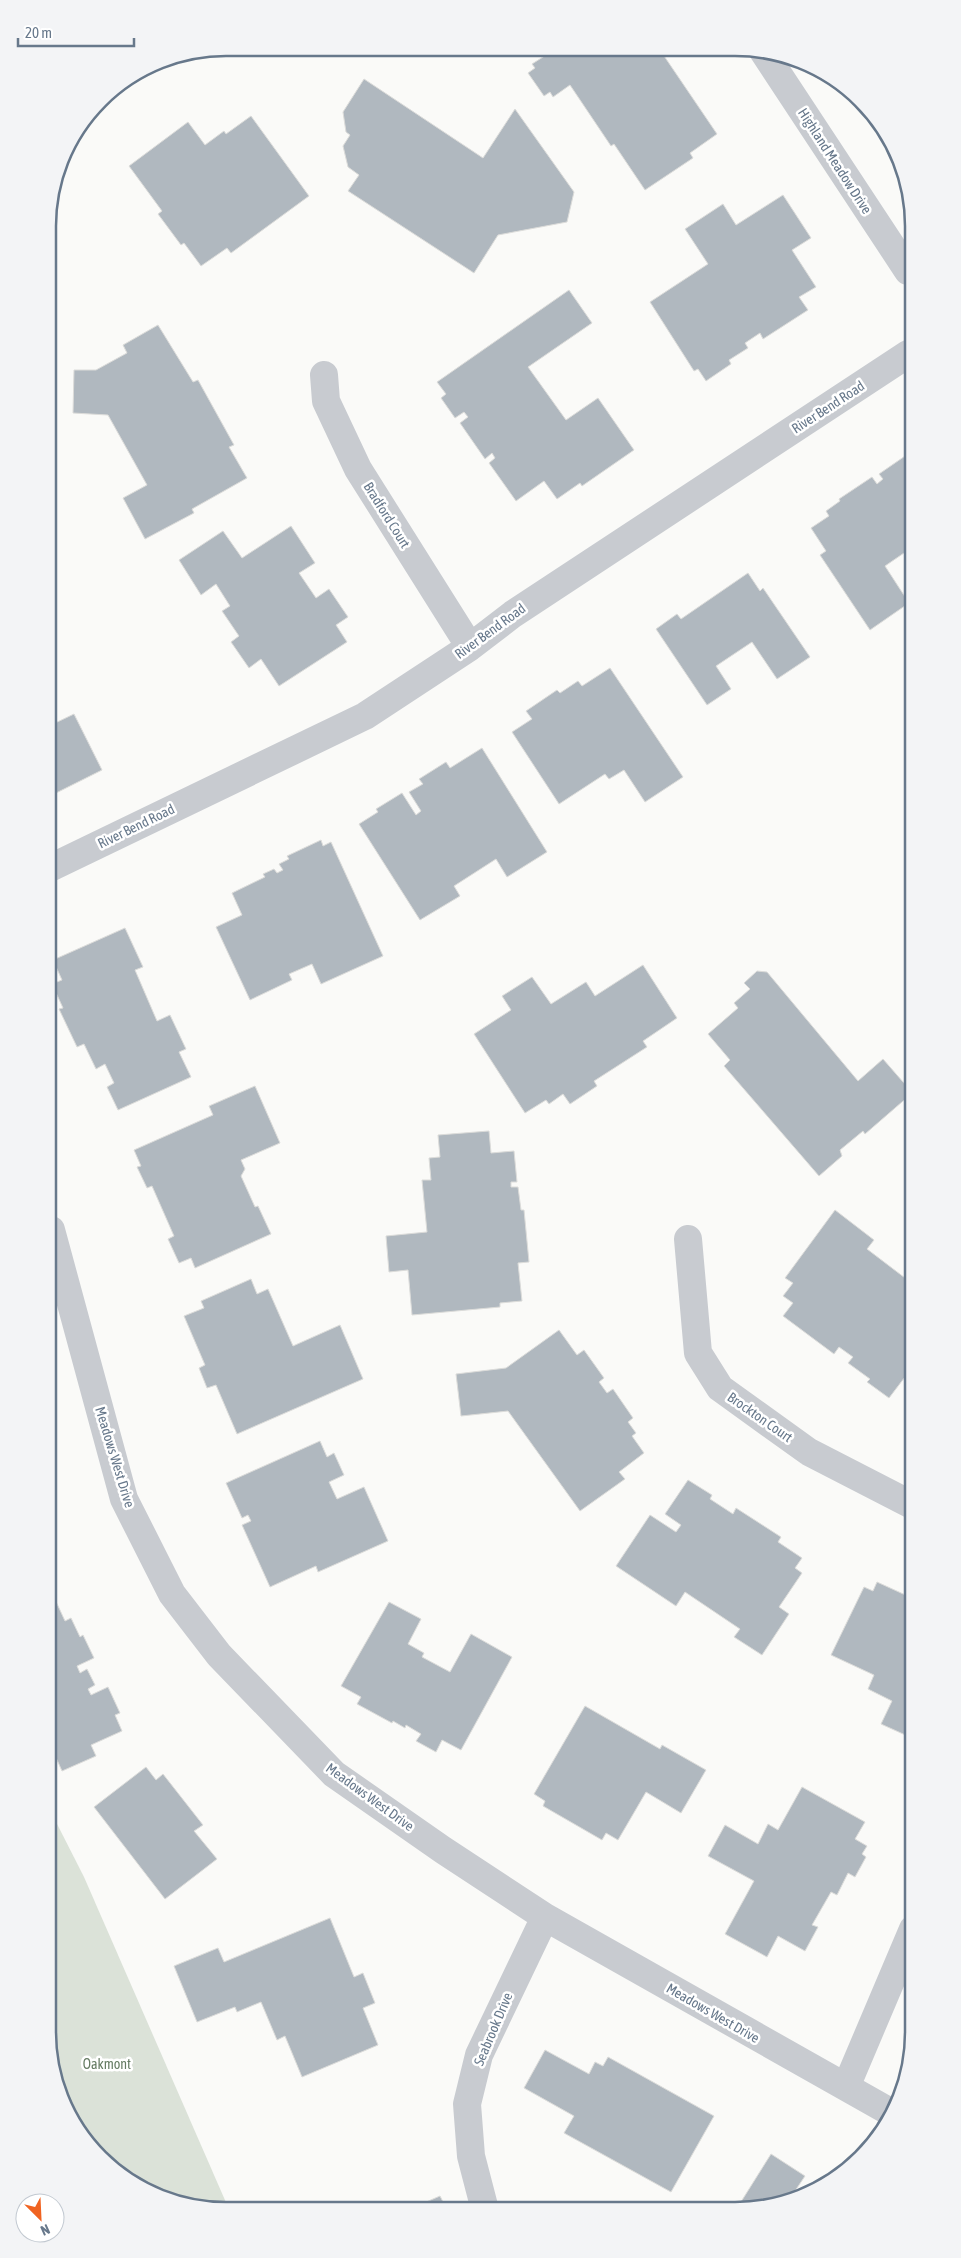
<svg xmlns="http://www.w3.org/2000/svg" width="961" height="2258" font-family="'Asap Condensed',sans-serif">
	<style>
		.green { fill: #dbe2d8 }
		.building { fill: #b0b8bf; stroke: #dcdcda }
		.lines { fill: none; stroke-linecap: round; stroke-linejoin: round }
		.minor { stroke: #c8cbd0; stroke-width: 28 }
		.labels { text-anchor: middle; stroke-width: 5; stroke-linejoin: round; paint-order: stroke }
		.street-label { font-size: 14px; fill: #67788b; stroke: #fff }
		.park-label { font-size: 14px; fill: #657b62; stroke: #fff }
		.rim { fill: none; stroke: #67788b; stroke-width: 2.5 }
	</style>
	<rect width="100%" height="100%" fill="#fafaf8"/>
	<!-- green -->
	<path class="green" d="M53,1816L84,1877L228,2207H191L147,2192L100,2158L54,2078Z"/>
	<!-- building -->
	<path class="building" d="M554,50H660L717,134L690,153L693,158L645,190L614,144L611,146L570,85L553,97L550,92L544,96L528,73L535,68L532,64Z
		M364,79L483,158L515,109L574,192L567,222L498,235L474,273L348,191L359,175L348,167L343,146L350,135L346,132L343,112Z
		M251,116L309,196L231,253L227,248L201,266L184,243L181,245L158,214L162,211L129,166L188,122L205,145L224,131L226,134Z
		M783,195L811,238L792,250L816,287L799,297L808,310L763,339L760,333L745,343L748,348L729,360L731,364L706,381L698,369L694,371L650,302L708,264L685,229L723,204L736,225Z
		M569,290L592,323L528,367L566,420L598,398L634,450L582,486L580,483L557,499L544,481L516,501L489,463L495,458L492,453L485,459L460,423L468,417L464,412L455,418L441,398L446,394L437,382Z
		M158,325L193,382L198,380L234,445L229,447L247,478L192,509L194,513L145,539L123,498L147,485L108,415L73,413L74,370H96L127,353L123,345Z
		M908,454L909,560L904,553L885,566L909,603L870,630L820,555L826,551L811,528L829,516L826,511L840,501L839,499L872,477L877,484L883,479L879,474Z
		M291,526L315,563L299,573L316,598L329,589L348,617L336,625L347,642L279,686L261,659L249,668L231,642L239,636L222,611L230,606L216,584L201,595L179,560L223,531L242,558Z
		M748,573L760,591L763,588L810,657L777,679L752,642L716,666L731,689L707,705L656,629L677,614L681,619Z
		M610,668L683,777L645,802L624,770L609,779L605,774L559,804L512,732L532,719L526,711L557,690L560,693L578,681L582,686Z
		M74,714L102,770L50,796L49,726Z
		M482,748L547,852L507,877L496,859L454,886L460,896L420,920L359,824L378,812L376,809L402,793L416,815L421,811L409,792L423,784L419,779L446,762L450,768Z
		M321,840L323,846L331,842L383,956L321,984L312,964L289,974L292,980L250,1000L216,927L242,915L232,893L265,877L263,874L274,869L277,873L283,870L279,864L289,859L287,856Z
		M125,928L143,967L135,970L157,1021L170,1015L186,1049L179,1052L191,1077L118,1110L107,1087L114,1083L105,1064L96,1069L84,1044L77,1047L59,1009L63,1008L52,984L62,980L53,960Z
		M643,965L677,1018L643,1041L647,1047L594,1081L597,1086L570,1104L563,1094L549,1104L546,1100L525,1113L474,1034L511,1010L502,996L532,977L551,1004L586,982L595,996Z
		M757,971L767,972L858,1081L883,1059L910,1090V1095L865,1134L863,1131L840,1150L842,1156L819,1176L724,1066L730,1060L708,1034L738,1008L734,1003L750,989L744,983Z
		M255,1086L280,1143L241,1160L245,1169L241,1176L255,1207L258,1206L271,1234L195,1268L191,1258L179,1263L168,1239L174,1236L152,1186L147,1188L137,1167L141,1166L134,1150L213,1115L209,1106Z
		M489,1131L491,1153L514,1151L517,1182H511V1187H518L521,1210H524L529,1262L518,1263L522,1301L500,1303V1307L412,1315L408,1270L389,1272L386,1236L427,1232L422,1180H431L429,1158L440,1157L438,1135Z
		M835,1210L874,1240L867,1249L909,1281L911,1279V1369L889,1398L867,1382L870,1379L848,1363L853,1357L839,1347L834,1354L783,1316L793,1303L783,1296L793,1283L785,1278Z
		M251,1279L257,1294L268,1289L293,1346L340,1325L363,1379L237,1434L216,1385L207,1388L199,1368L205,1365L184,1316L204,1308L201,1301Z
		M559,1330L577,1355L584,1350L604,1378L599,1382L607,1393L613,1389L633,1418L628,1422L636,1433L632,1436L644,1453L619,1472L625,1479L580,1511L508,1411L461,1416L456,1374L506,1368Z
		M320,1441L327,1457L334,1453L344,1475L329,1482L337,1499L364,1487L388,1541L318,1572L316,1566L270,1587L242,1525L251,1521L248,1515L242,1518L226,1483Z
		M688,1480L712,1495L710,1499L733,1514L736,1508L781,1537L778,1542L802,1558L795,1568L802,1573L779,1607L789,1614L762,1655L734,1637L740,1629L685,1592L676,1606L616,1566L650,1515L676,1532L681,1525L665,1514Z
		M877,1582L912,1598L908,1607L912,1608V1738L881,1724L892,1701L868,1689L874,1675L831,1655L864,1587L873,1591Z
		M52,1593L65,1621L71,1618L80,1637L83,1635L94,1658L77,1666L80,1673L87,1669L95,1685L88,1689L91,1695L108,1687L120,1713L115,1715L122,1731L91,1745L96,1756L62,1771L53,1751Z
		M389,1602L421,1619L408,1644L424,1653L422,1657L450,1672L471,1634L512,1657L461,1750L442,1740L436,1752L416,1741L421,1734L406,1725L405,1728L393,1721L392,1723L357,1704L361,1697L341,1686Z
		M585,1706L660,1749L662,1745L706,1770L681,1813L646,1792L618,1840L606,1833L602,1840L543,1806L545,1801L534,1794Z
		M146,1767L156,1780L163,1774L203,1825L194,1831L217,1859L165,1899L94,1807Z
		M802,1787L865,1822L855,1839L867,1846L862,1854L866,1857L855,1877L848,1873L837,1895L831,1892L812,1925L818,1927L805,1951L778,1936L767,1957L725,1934L754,1881L708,1856L725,1825L758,1844L768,1824L778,1830Z
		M330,1918L354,1977L363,1973L375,2003L363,2008L378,2045L302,2077L285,2036L277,2040L261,2002L237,2012L235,2007L197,2022L174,1966L218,1948L224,1962Z
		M545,2050L589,2074L595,2062L603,2066L608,2057L714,2116L671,2192L564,2133L574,2116L524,2088Z
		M771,2154L805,2176L791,2197L794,2199L781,2204L739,2205Z
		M440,2196L445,2206H417Z"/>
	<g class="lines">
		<!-- minor -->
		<path class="minor" d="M763,51L908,271
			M324,375L326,401L358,469L470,647
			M50,868L365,716L470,647L513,614L908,354
			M51,1230L124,1499L172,1594L219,1655L334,1774L443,1850L545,1917L892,2113
			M688,1239L698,1353L720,1388L809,1452L912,1505
			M846,2087L913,1929
			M484,2206L471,2156L467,2104L479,2055L545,1917"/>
	</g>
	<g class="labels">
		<!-- street labels -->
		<g class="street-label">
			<text transform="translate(835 161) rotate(57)" y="5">Highland Meadow Drive</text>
			<text transform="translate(828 407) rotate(-33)" y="5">River Bend Road</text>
			<text transform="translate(387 515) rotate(58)" y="5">Bradford Court</text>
			<text transform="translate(490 631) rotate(-36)" y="5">River Bend Road</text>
			<text transform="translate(136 826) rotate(-26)" y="5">River Bend Road</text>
			<text transform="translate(760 1417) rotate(35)" y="5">Brockton Court</text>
			<text transform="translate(115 1457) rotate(73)" y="5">Meadows West Drive</text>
			<text transform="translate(370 1797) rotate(36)" y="5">Meadows West Drive</text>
			<text transform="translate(713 2013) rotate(30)" y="5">Meadows West Drive</text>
			<text transform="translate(493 2029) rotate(-67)" y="5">Seabrook Drive</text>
		</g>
		<!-- park labels -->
		<g class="park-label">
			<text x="107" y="2069">Oakmont</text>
		</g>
	</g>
	<!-- crop -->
	<path d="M0 0H961V2258H0ZM226 56H735A170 170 0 0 1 905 226V2032A170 170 0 0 1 735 2202H226A170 170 0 0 1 56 2032V226A170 170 0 0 1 226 56Z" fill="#f3f4f6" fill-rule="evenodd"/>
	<path class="rim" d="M226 56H735A170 170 0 0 1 905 226V2032A170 170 0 0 1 735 2202H226A170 170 0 0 1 56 2032V226A170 170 0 0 1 226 56Z"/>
	<!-- north arrow -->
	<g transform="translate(40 2218) rotate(156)"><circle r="24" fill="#ffffff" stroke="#c2c9d1"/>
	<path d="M0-4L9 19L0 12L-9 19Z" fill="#f06321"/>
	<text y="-8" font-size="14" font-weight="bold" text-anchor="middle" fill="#67788b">N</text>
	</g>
	<!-- scale -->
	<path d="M18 38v8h116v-8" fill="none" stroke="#67788b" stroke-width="2.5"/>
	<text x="25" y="38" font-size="15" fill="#67788b" stroke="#ffffff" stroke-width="4" paint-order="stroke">20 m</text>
</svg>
